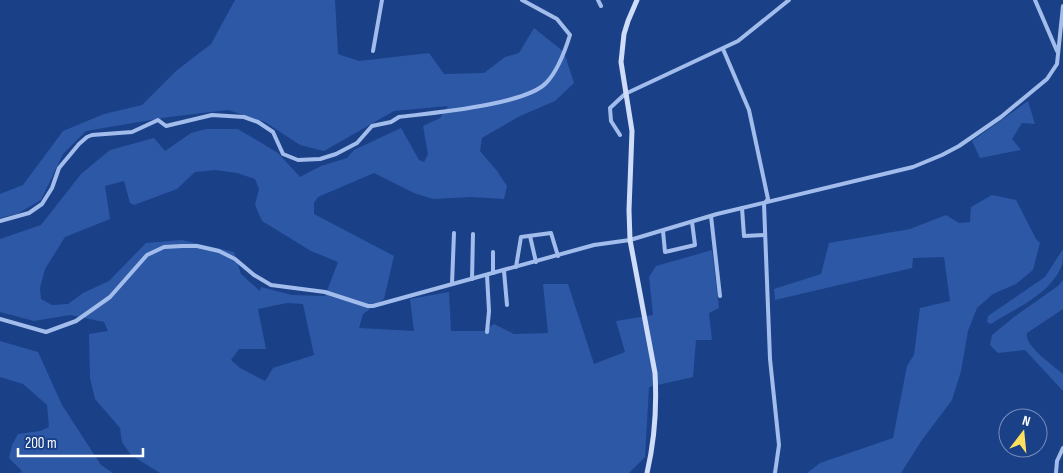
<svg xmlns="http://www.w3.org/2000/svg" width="1063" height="473" viewBox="0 0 1063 473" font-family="'Sofia Sans Condensed',sans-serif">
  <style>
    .green { fill: #2d58a6; fill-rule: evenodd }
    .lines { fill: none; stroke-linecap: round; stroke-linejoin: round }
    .street { stroke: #a2bdec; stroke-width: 4 }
    .secondary { stroke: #cfddf9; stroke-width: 5 }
  </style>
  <rect width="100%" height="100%" fill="#1a4088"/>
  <g class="green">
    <path d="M235,0H335L338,54L359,61L429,53L444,74L484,73L505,57L519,53L534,28L564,52L574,83L555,101L518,117L482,138L480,151L497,171L507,186L504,199L471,197L433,199L414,193L374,173L318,197L314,203V214L394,256L384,299L363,314L359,328L414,331L410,299L449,292L451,331H484L494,324L514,334L548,333L543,284H568L594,364L625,352L616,321L653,315L649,277L656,266L712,250L719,308L709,313L712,340H696L693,377L649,387L645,457L629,473H160L131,455L122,442L120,428L95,399L90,378L89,334L108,331L104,322L70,315L34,321L0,312V239L41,225L81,174L110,150L154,138L165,151L191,133L206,129H238L278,153L300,177L321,166L347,158L354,150L401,128L419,160L424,162L428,154L423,126L440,118L448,106L394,111L324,151L300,145L265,122L228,110L169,117L86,131L63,154L41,200L17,214L0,218V194L23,185L63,131L104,114L142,105L176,71L211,44ZM215,170L237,173L255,179L259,189L255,205L262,221L311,251L338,262L325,296L292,295L261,287L260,291L241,274L234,252L182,240L146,243L109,281L83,293L68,304L52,305L41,299L40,288L45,269L65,237L110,219L105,186L124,181L130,203L134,205L177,189L195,172ZM287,303L303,304L314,355L273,368L265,381L240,368L231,360L239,349H266L258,309Z"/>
    <polygon points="1028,101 1035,124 1022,123 1012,139 1021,150 980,158 972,141"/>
    <polygon points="992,195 1016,200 1036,239 1040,243 1033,270 1016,284 993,294 977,308 968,331 961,371 952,400 922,440 901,473 807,473 820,463 893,438 907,366 914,355 920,308 950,301 944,257 913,258 912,268 775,300 774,289 821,274 829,243 910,229 946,215 959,223 970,222 971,207"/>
    <path d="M1063,249C1063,254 1063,261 1062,265C1051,294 1016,308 991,324L987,322L988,316L1045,277Z"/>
    <path d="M1063,280V309L1027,333C1024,346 1053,365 1063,374V391L1025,350L998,353L990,345L992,335L1014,317L1058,286Z"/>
    <polygon points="0,341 38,352 62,405 101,465 113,473 20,473 22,471 9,458 12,445 18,434 40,431 49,427 47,405 23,384 0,377"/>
  </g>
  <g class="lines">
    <g class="street">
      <polyline points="598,0 601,6"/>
      <polyline points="1035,0 1057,51"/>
      <polyline points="723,49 749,110 768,199 764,204 770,359 779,445 775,473"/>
      <polyline points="373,51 382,0"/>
      <polyline points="620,135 611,121 610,108 625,94 738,41 789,0"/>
      <polyline points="742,208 744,236 764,235"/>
      <polyline points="711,216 720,296"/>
      <path d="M0,221L29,213L42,204L52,188L59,168L79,144L87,137L92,135L132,132L158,120L166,126L212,115L244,117L258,122L273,132L283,154L298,160L320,159L336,154L357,143L372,126L391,122L399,117C431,113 525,105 546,83C558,71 565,51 570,35L557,19L522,0"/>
      <polyline points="663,231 665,252 695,245 692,222"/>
      <polyline points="530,236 536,262"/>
      <polyline points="516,267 521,237 551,233 558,256"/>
      <polyline points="504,271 507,305"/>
      <polyline points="493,273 493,252"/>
      <polyline points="487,275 489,311 487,332"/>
      <polyline points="472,279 473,234"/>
      <polyline points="452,284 454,233"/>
      <polyline points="0,319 46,332 76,321 110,297 147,255 164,247 182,246 197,246 219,251 235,259 254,275 271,285 325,292 368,306 373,306 594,245 630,240 717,214 913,167 942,155 959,146 1001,117 1047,79 1057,64 1063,6"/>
      <polyline points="1056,473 1057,461 1063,448"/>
    </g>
    <path class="secondary" d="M637,0L628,21L624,34L621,62L632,131L629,210L630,240L655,373C657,408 655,439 647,473"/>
  </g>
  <g transform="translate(1023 433) rotate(16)"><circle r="24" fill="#1a4088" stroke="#768cb8"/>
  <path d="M0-4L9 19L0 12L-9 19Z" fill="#ffdf5e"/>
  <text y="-8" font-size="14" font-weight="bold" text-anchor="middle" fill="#ffffff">N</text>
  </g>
  <path d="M18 448v8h125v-8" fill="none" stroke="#ffffff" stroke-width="2.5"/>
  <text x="25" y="448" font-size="15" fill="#ffffff" stroke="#1a4088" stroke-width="4" paint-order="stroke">200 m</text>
</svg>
